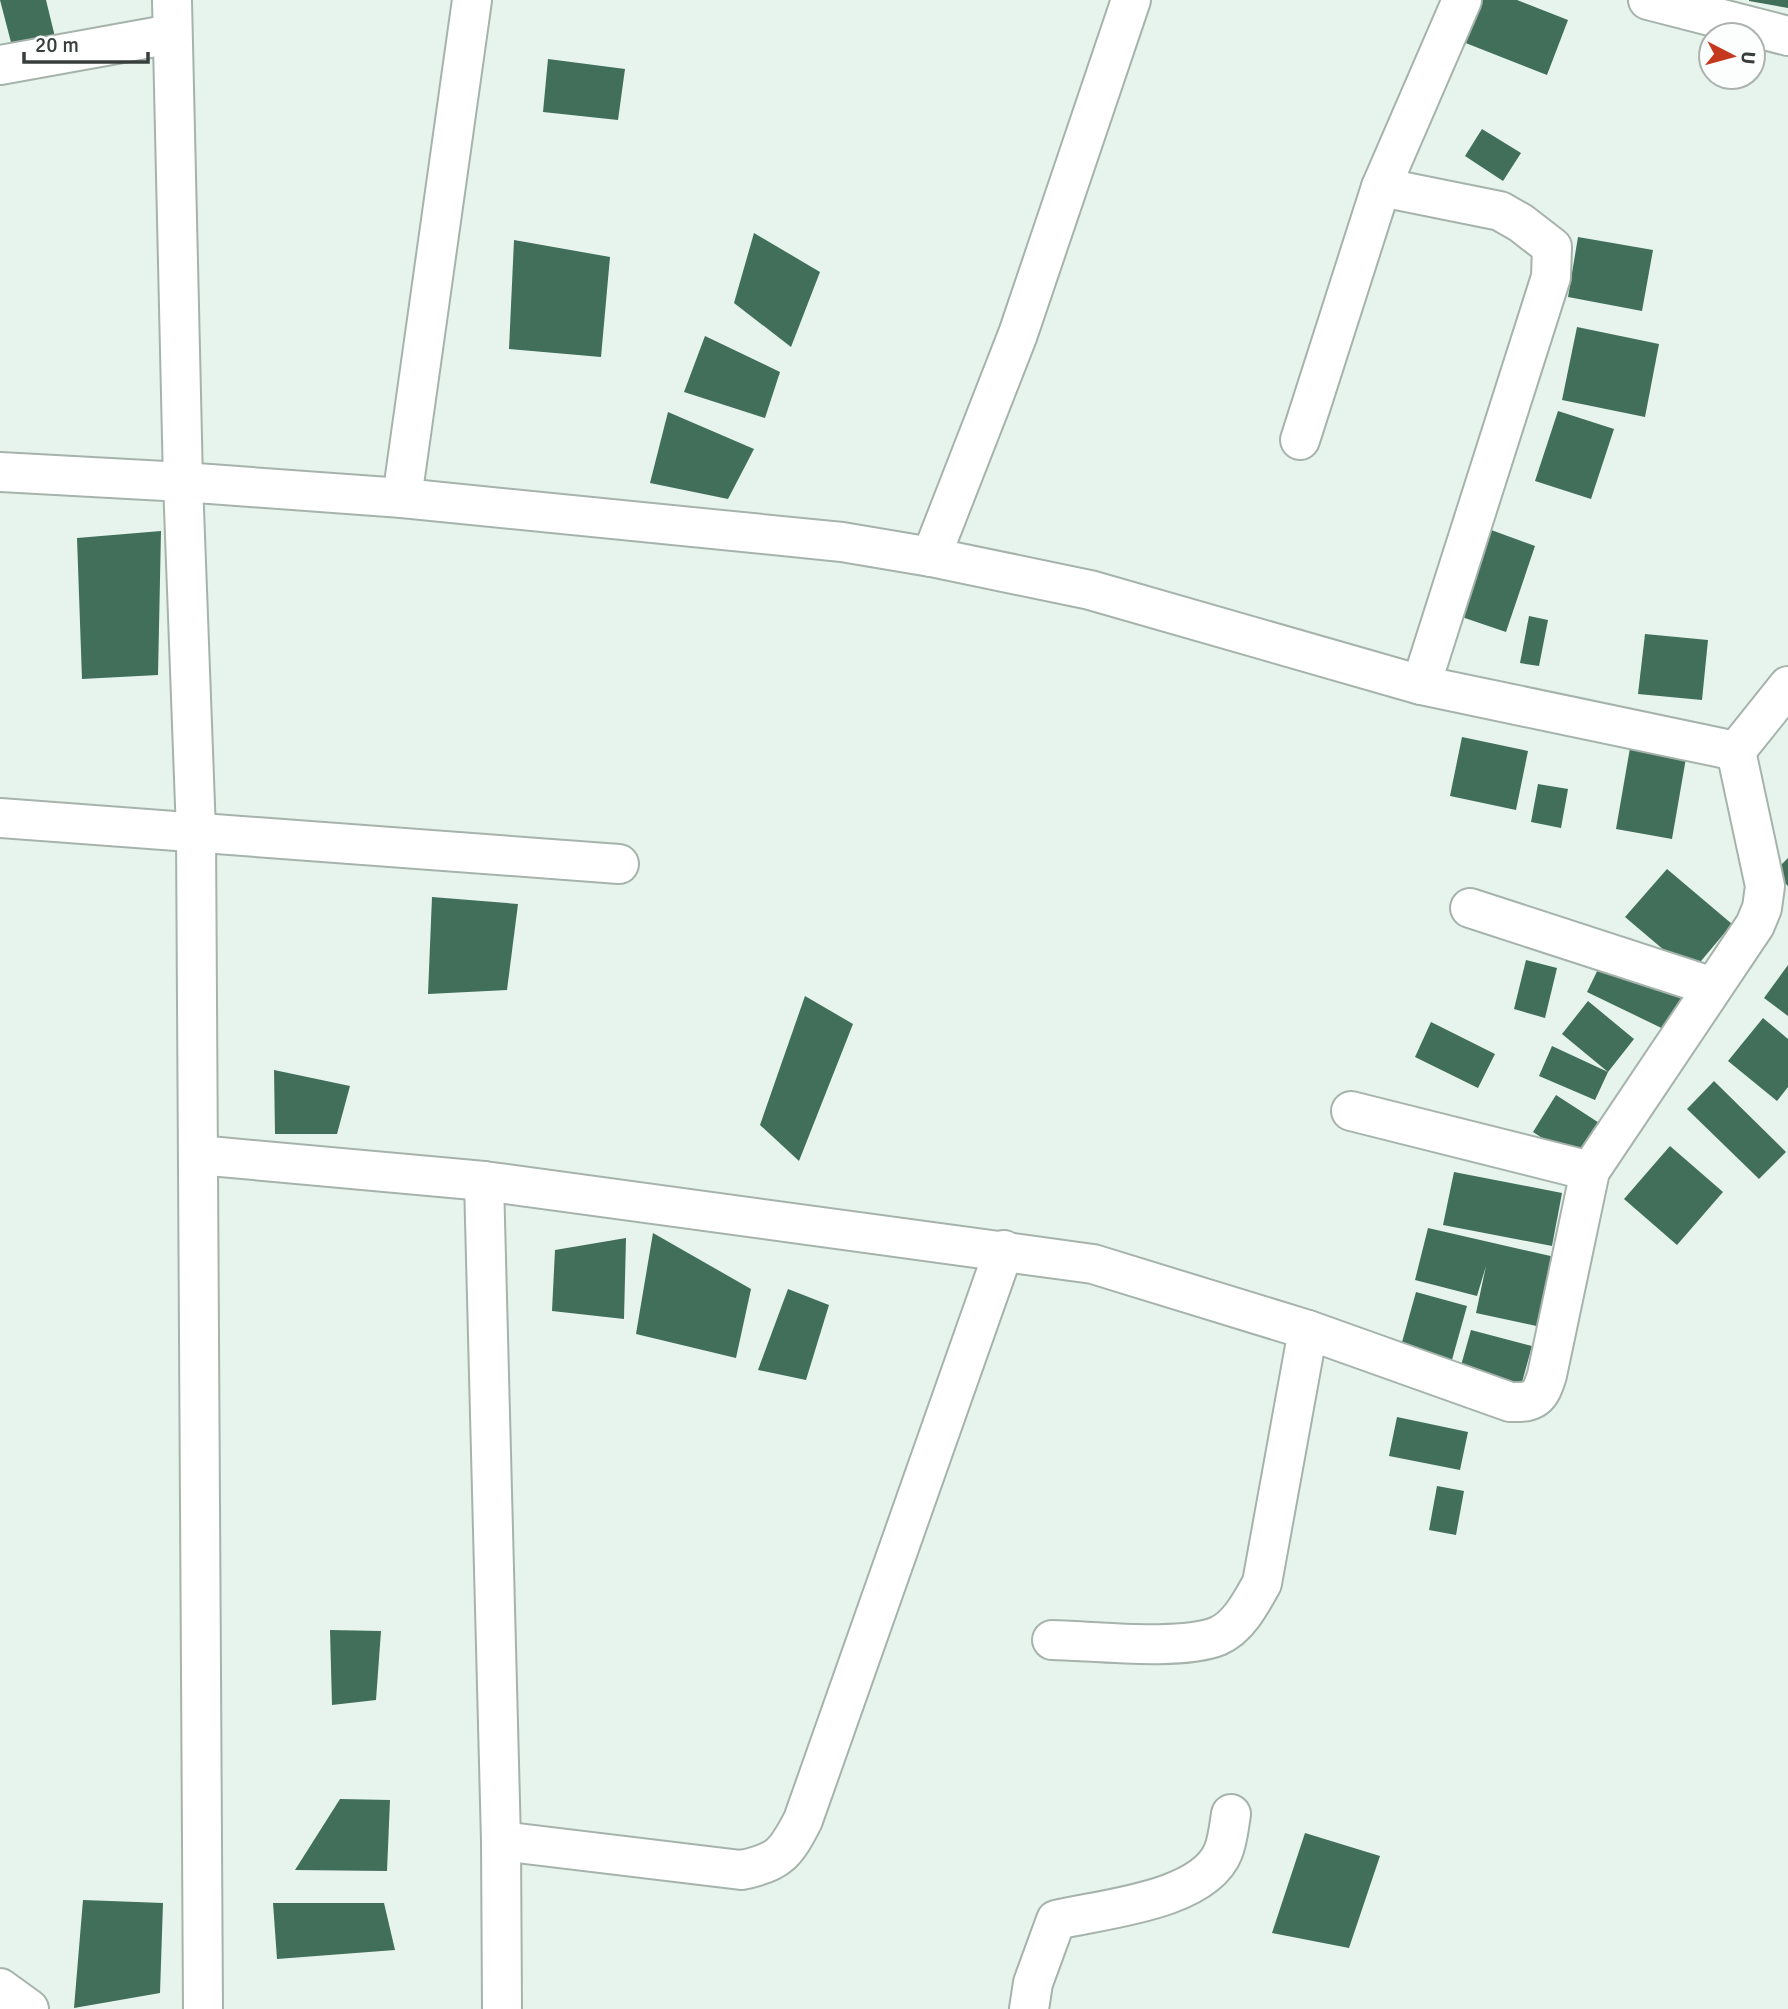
<svg xmlns="http://www.w3.org/2000/svg" width="1788" height="2009" viewBox="0 0 1788 2009" font-family="Signika,sans-serif">
  <style>
    .building { fill: #416f5a }
    .lines { fill: none; stroke-linecap: round; stroke-linejoin: round }
    .minor-casing { stroke: #a5b3ac; stroke-width: 42 }
    .minor { stroke: #fff; stroke-width: 38 }
  </style>
  <rect width="100%" height="100%" fill="#e6f4ed"/>
  <g class="building">
    <polygon points="0,0 46,0 55,37 13,50"/>
    <polygon points="1473,0 1517,0 1568,20 1547,75 1458,40"/>
    <polygon points="1749,0 1788,0 1788,8 1749,1"/>
    <polygon points="548,59 625,69 618,120 543,112"/>
    <polygon points="1482,129 1521,153 1503,181 1465,156"/>
    <polygon points="754,233 820,272 791,347 734,303"/>
    <polygon points="1578,237 1653,250 1642,311 1568,297"/>
    <polygon points="514,240 610,257 601,357 509,349"/>
    <polygon points="1577,327 1659,344 1645,417 1562,400"/>
    <polygon points="705,336 780,372 765,418 684,392"/>
    <polygon points="1558,411 1614,429 1591,499 1535,481"/>
    <polygon points="668,412 754,449 728,499 650,483"/>
    <polygon points="1483,527 1535,546 1506,632 1453,614"/>
    <polygon points="161,531 158,675 82,679 77,538"/>
    <polygon points="1529,616 1548,620 1539,666 1520,663"/>
    <polygon points="1645,634 1708,640 1702,700 1638,694"/>
    <polygon points="1462,737 1528,751 1516,810 1450,796"/>
    <polygon points="1630,748 1686,758 1672,839 1616,829"/>
    <polygon points="1538,784 1568,789 1561,828 1531,822"/>
    <polygon points="1788,858 1788,886 1774,872"/>
    <polygon points="1667,869 1732,924 1691,973 1625,917"/>
    <polygon points="432,897 518,904 507,990 428,994"/>
    <polygon points="1603,959 1694,1003 1678,1036 1587,992"/>
    <polygon points="1526,960 1557,968 1545,1018 1514,1009"/>
    <polygon points="1788,965 1788,1016 1764,998"/>
    <polygon points="805,996 853,1024 799,1161 760,1125"/>
    <polygon points="1588,1001 1634,1039 1608,1072 1595,1100 1539,1076 1552,1046 1608,1072 1562,1034"/>
    <polygon points="1763,1018 1788,1039 1788,1087 1777,1101 1728,1061"/>
    <polygon points="1431,1022 1495,1054 1478,1088 1415,1057"/>
    <polygon points="274,1070 350,1086 337,1134 275,1134"/>
    <polygon points="1714,1081 1786,1152 1759,1179 1687,1109"/>
    <polygon points="1556,1095 1607,1128 1584,1165 1533,1132"/>
    <polygon points="1670,1146 1723,1192 1677,1245 1624,1199"/>
    <polygon points="1454,1172 1562,1193 1552,1246 1443,1225"/>
    <polygon points="1428,1228 1555,1257 1541,1327 1476,1313 1486,1266 1477,1296 1415,1280"/>
    <polygon points="653,1233 751,1289 736,1358 636,1334"/>
    <polygon points="626,1238 624,1319 552,1311 555,1250"/>
    <polygon points="788,1289 829,1305 806,1380 758,1370"/>
    <polygon points="1416,1292 1467,1306 1450,1367 1399,1353"/>
    <polygon points="1471,1330 1532,1346 1519,1393 1458,1376"/>
    <polygon points="1397,1417 1468,1432 1460,1470 1389,1456"/>
    <polygon points="1437,1486 1464,1491 1456,1535 1429,1530"/>
    <polygon points="330,1630 381,1631 376,1700 332,1705"/>
    <polygon points="340,1799 390,1800 387,1871 295,1870"/>
    <polygon points="1305,1833 1380,1856 1349,1948 1272,1933"/>
    <polygon points="83,1900 163,1903 160,1993 74,2008"/>
    <polygon points="273,1903 384,1903 395,1950 277,1959"/>
  </g>
  <g class="lines">
    <g class="minor-casing">
      <g id="minor">
        <polyline points="172,0 183,482 196,832 203,2009"/>
        <polyline points="1648,0 1788,36"/>
        <polyline points="0,65 172,34"/>
        <polyline points="1381,187 1500,211 1521,223 1552,247 1551,277 1421,685"/>
        <polyline points="1300,440 1381,187 1462,0"/>
        <polyline points="0,472 183,482 402,498 842,542 931,557 1090,590 1421,685 1736,751 1788,686"/>
        <polyline points="402,498 472,0"/>
        <polyline points="931,557 1018,334 1131,0"/>
        <polyline points="0,818 619,864"/>
        <polyline points="1470,908 1713,987"/>
        <polyline points="1351,1111 1590,1171"/>
        <path d="M198,1155L484,1181L1093,1264L1308,1330L1510,1402C1535,1403 1540,1398 1547,1375L1590,1171L1755,925L1762,908L1765,886L1736,751"/>
        <polyline points="484,1181 501,1841 502,2009"/>
        <path d="M1052,1640C1094,1641 1182,1651 1218,1636C1239,1627 1252,1601 1262,1583L1308,1330"/>
        <path d="M501,1841L741,1870C779,1863 786,1853 803,1820L1004,1250"/>
        <polyline points="0,1988 29,2009"/>
        <path d="M1029,2009L1033,1983L1056,1920C1102,1909 1203,1901 1223,1852C1228,1840 1229,1826 1231,1814"/>
      </g>
    </g>
    <use href="#minor" class="minor"/>
  </g>
  <g transform="translate(1732 56) rotate(96)"><circle r="33" fill="#fbfefd" stroke="#adb1af" stroke-width="2"/>
  <path d="M0-5L12 26L0 18L-12 26Z" fill="#c4391e"/>
  <text y="-10" font-size="19" font-weight="bold" text-anchor="middle" fill="#383e3b">U</text>
  </g>
  <path d="M24 52v10h124v-10" fill="none" stroke="#383e3b" stroke-width="3.5"/>
  <text x="35" y="52" font-size="21" fill="#383e3b" stroke="#fbfefd" stroke-width="5" paint-order="stroke">20 m</text>
</svg>
